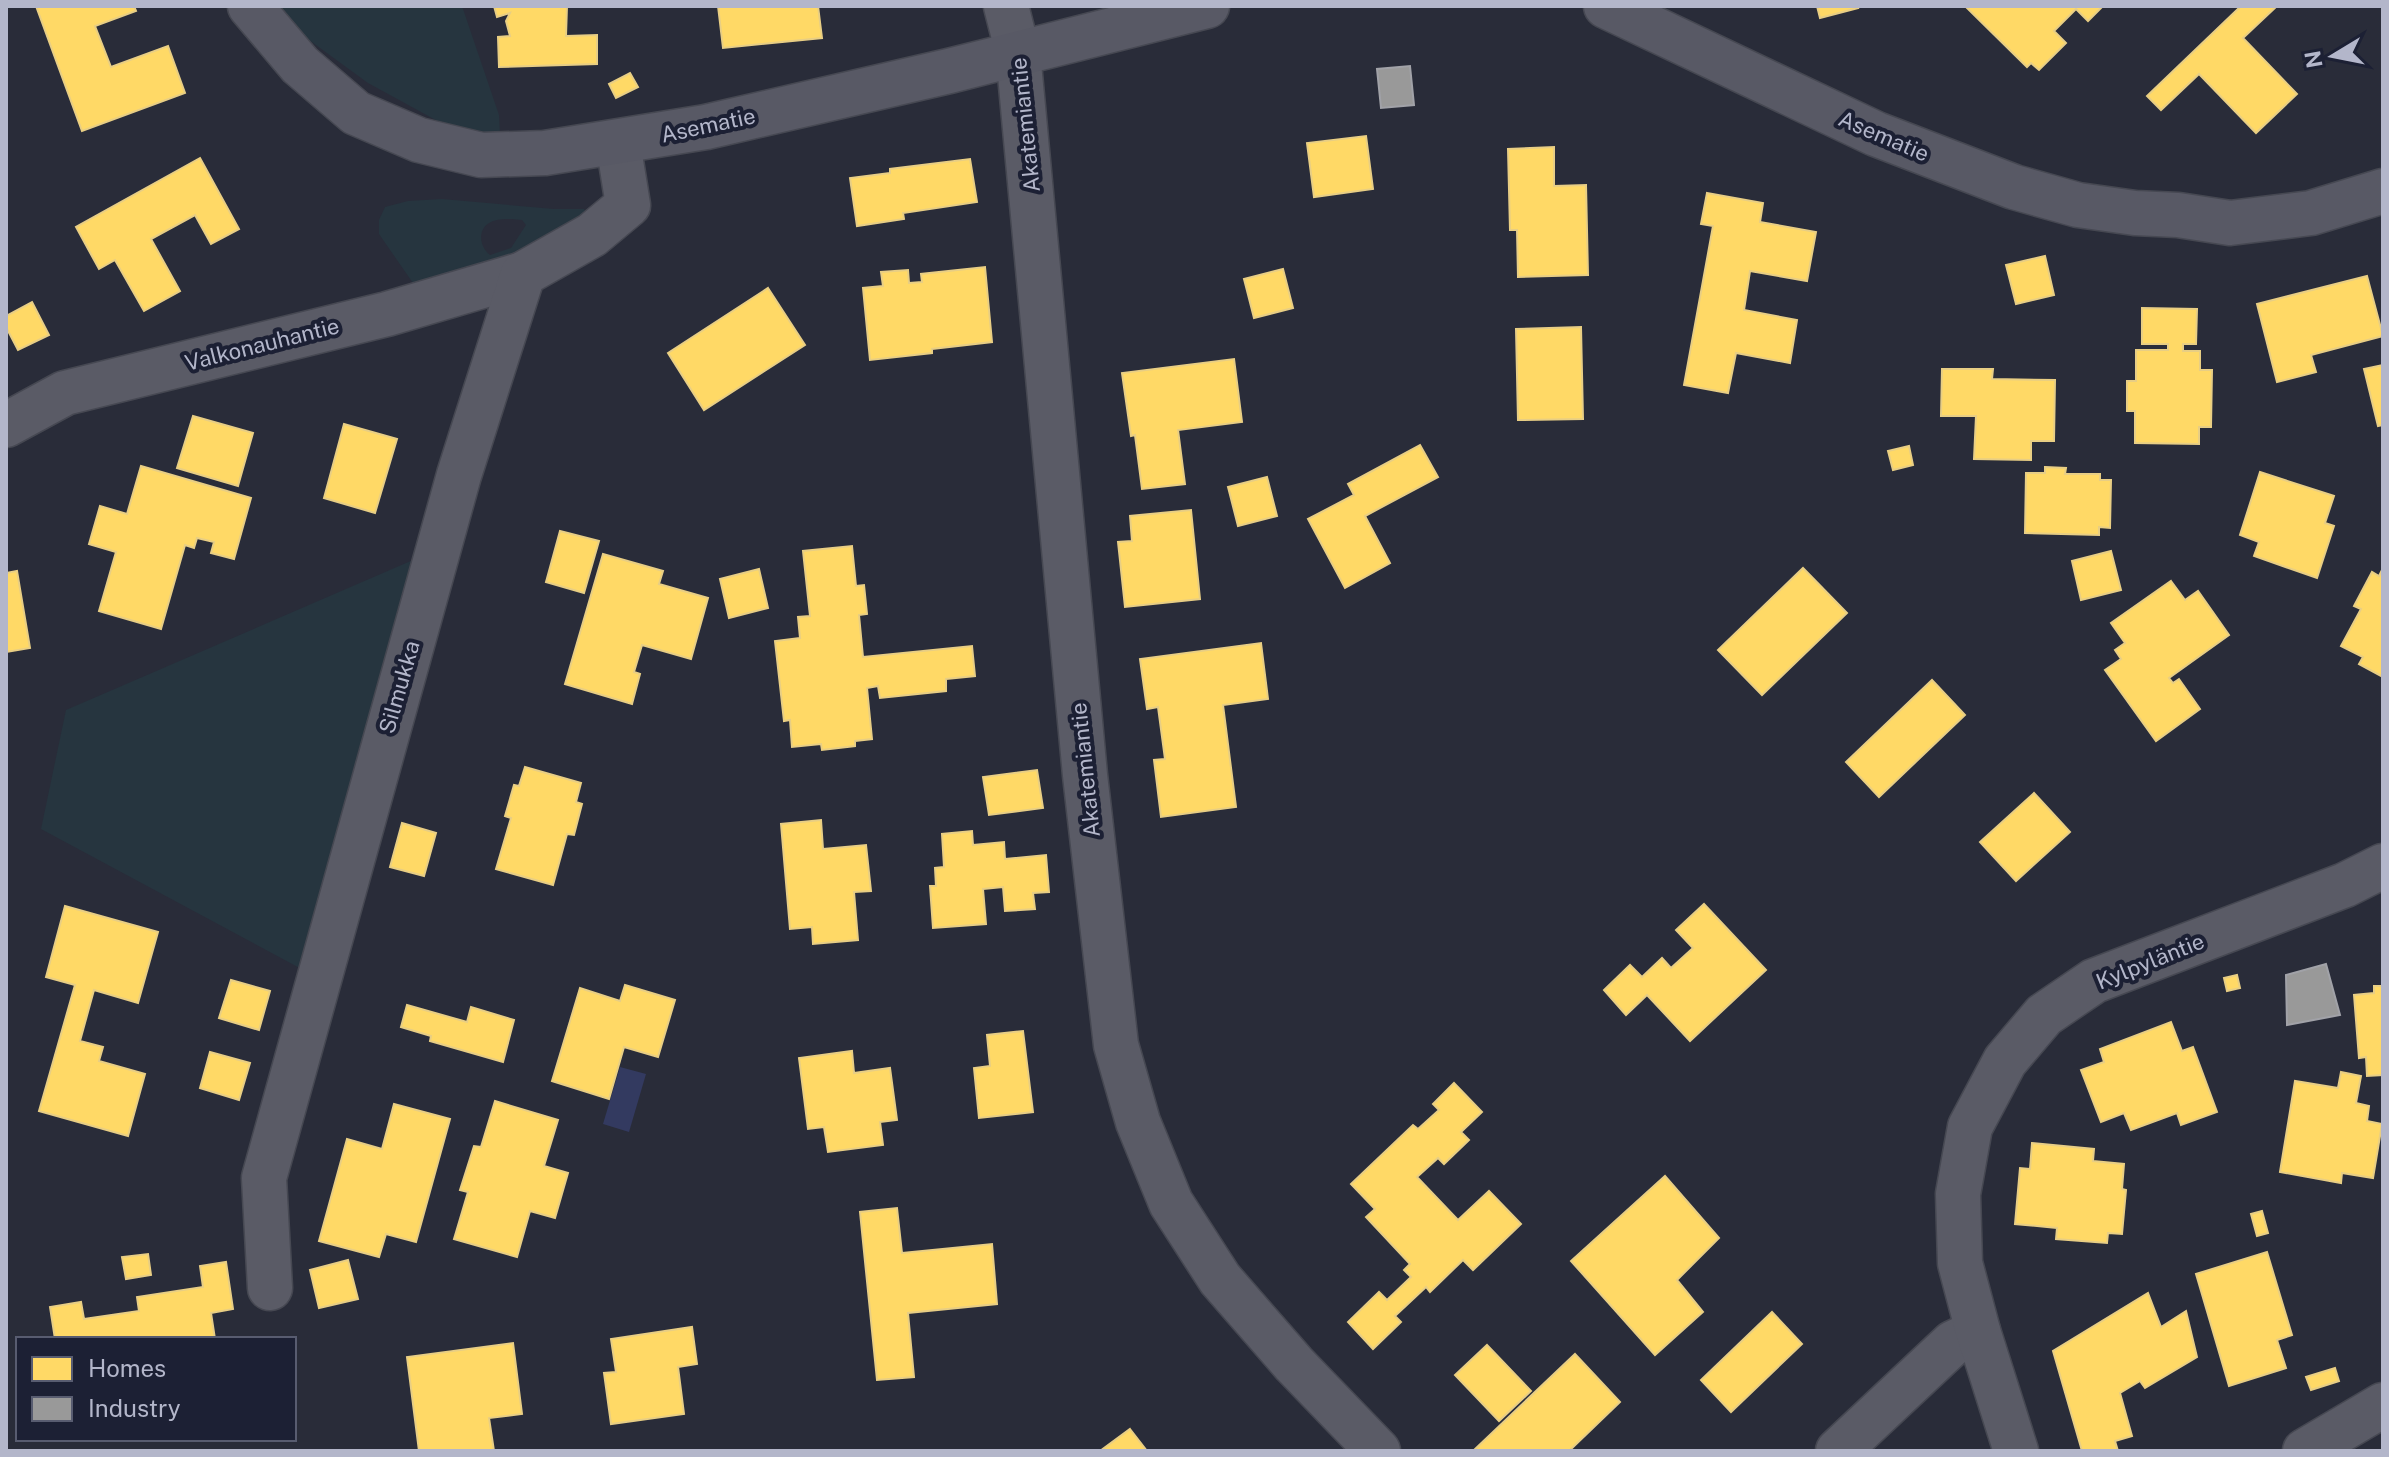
<svg xmlns="http://www.w3.org/2000/svg" width="2389" height="1457" viewBox="0 0 2389 1457" font-family="'Public Sans',sans-serif">
  <style>
    .green { fill: #26353f; fill-rule: evenodd }
    .water { fill: #333a60 }
    .homes { fill: #ffd966; stroke: #e8ce84; stroke-width: 2 }
    .industry { fill: #999; stroke: #a1a2a8; stroke-width: 2 }
    .lines { fill: none; stroke-linecap: round; stroke-linejoin: round }
    .street-casing { stroke: #464852; stroke-width: 47 }
    .secondary-casing { stroke: #464852; stroke-width: 47 }
    .street { stroke: #5a5b66; stroke-width: 44 }
    .secondary { stroke: #585965; stroke-width: 44 }
    .labels { text-anchor: middle; stroke-width: 8; stroke-linejoin: round; paint-order: stroke }
    .street-label { font-size: 22px; fill: #b3b6ca; stroke: #1c2034 }
  </style>
  <rect width="100%" height="100%" fill="#292c39"/>
  <g class="green">
    <polygon points="280,6 462,6 499,115 500,135 443,124 368,83 305,37"/>
    <path d="M442,199L554,209H584L588,217L534,253L415,286L379,234V220L385,207L408,201ZM512,219L522,220L526,225L511,248L490,255C479,247 477,228 491,222C497,219 505,219 512,219Z"/>
    <polygon points="420,557 307,972 41,829 66,710"/>
  </g>
  <polygon class="water" points="620,1067 646,1074 629,1132 603,1124"/>
  <g class="homes">
    <polygon points="36,6 134,6 136,11 95,26 111,67 168,46 185,93 82,131"/>
    <polygon points="494,6 567,6 566,36 597,35 597,64 499,67 498,37 510,36 506,21 510,13 497,17"/>
    <polygon points="718,6 818,6 822,38 723,48"/>
    <polygon points="1817,6 1857,6 1858,8 1820,18"/>
    <polygon points="1965,6 2103,6 2088,21 2076,9 2054,31 2066,43 2039,70 2031,63 2027,67"/>
    <polygon points="2241,6 2277,6 2243,38 2297,94 2256,133 2199,74 2161,110 2147,96"/>
    <polygon points="630,73 638,87 616,98 609,84"/>
    <polygon points="1366,136 1373,189 1314,197 1307,143"/>
    <polygon points="1554,147 1554,186 1586,185 1588,275 1518,277 1517,230 1510,230 1508,149"/>
    <polygon points="200,158 239,229 211,244 195,215 151,239 180,291 144,311 115,260 99,269 76,227"/>
    <polygon points="970,159 977,202 903,213 904,219 857,226 850,178 890,173 890,169"/>
    <polygon points="1707,193 1763,203 1760,222 1816,232 1807,281 1750,271 1744,310 1797,320 1790,363 1736,353 1728,393 1684,385 1713,226 1701,224"/>
    <polygon points="2045,256 2054,295 2016,304 2006,265"/>
    <polygon points="985,267 992,342 932,349 932,353 870,360 863,288 883,286 881,272 908,270 909,283 922,282 921,274"/>
    <polygon points="1283,269 1293,308 1254,318 1244,279"/>
    <polygon points="2367,276 2383,336 2311,355 2316,372 2277,382 2257,304"/>
    <polygon points="768,288 805,345 704,410 668,353"/>
    <polygon points="32,302 49,335 18,350 6,327 6,316"/>
    <polygon points="2142,308 2197,309 2196,344 2183,344 2183,351 2200,351 2200,370 2212,370 2211,427 2199,427 2199,444 2135,443 2135,411 2127,411 2127,381 2136,381 2136,350 2168,350 2168,344 2142,344"/>
    <polygon points="1581,327 1583,419 1518,420 1516,329"/>
    <polygon points="1234,359 1242,422 1178,430 1185,484 1142,489 1135,435 1131,436 1122,373"/>
    <polygon points="2383,365 2383,425 2378,426 2364,369"/>
    <polygon points="1942,369 1993,369 1992,379 2055,380 2054,441 2031,441 2031,460 1974,459 1976,416 1941,416"/>
    <polygon points="193,416 253,433 238,486 177,468"/>
    <polygon points="344,424 397,439 375,513 324,498"/>
    <polygon points="1420,445 1438,477 1365,516 1390,563 1345,588 1308,519 1354,495 1348,484"/>
    <polygon points="1909,446 1913,465 1893,470 1888,451"/>
    <polygon points="141,466 251,498 234,559 211,553 214,542 197,538 194,548 185,545 161,629 99,611 116,552 89,544 100,506 127,514"/>
    <polygon points="2045,467 2066,468 2065,474 2100,474 2100,480 2111,480 2110,528 2099,527 2099,535 2025,533 2026,473 2045,473"/>
    <polygon points="2260,472 2334,496 2325,523 2334,526 2317,578 2254,556 2259,542 2240,535"/>
    <polygon points="1267,477 1277,516 1238,526 1228,487"/>
    <polygon points="1191,510 1200,599 1125,607 1118,542 1132,541 1130,516"/>
    <polygon points="560,531 599,541 584,593 546,582"/>
    <polygon points="852,546 856,586 864,585 867,614 859,615 863,657 972,646 975,676 946,679 946,691 880,698 878,686 867,688 872,739 855,741 855,746 822,750 821,744 792,747 790,720 784,721 775,641 800,638 798,617 810,616 803,551"/>
    <polygon points="2111,551 2121,590 2081,600 2072,561"/>
    <polygon points="603,554 663,571 659,584 708,598 691,659 642,645 634,672 640,674 632,704 565,684"/>
    <polygon points="1803,568 1847,613 1762,695 1718,650"/>
    <polygon points="2383,568 2383,677 2359,664 2363,657 2341,646 2361,609 2354,606 2372,572 2379,576"/>
    <polygon points="759,569 768,608 729,618 720,579"/>
    <polygon points="17,571 30,648 6,652 6,661 6,573"/>
    <polygon points="2171,581 2185,600 2198,591 2229,635 2169,678 2173,683 2179,679 2200,709 2156,741 2105,670 2121,659 2115,650 2125,643 2111,623"/>
    <polygon points="1261,643 1268,699 1223,705 1236,807 1161,817 1154,760 1165,759 1158,707 1147,709 1140,659"/>
    <polygon points="1932,680 1965,715 1879,797 1846,762"/>
    <polygon points="525,767 581,783 576,802 582,804 574,835 567,834 553,885 496,869 511,818 505,816 514,785 519,786"/>
    <polygon points="1037,770 1043,808 989,815 983,777"/>
    <polygon points="2034,793 2070,832 2016,881 1980,842"/>
    <polygon points="821,820 823,849 866,845 871,891 854,892 858,940 813,944 812,927 790,929 781,824"/>
    <polygon points="402,823 436,833 424,876 390,867"/>
    <polygon points="972,831 973,845 1004,842 1005,859 1046,855 1049,892 1033,893 1035,909 1005,911 1003,887 983,889 986,924 933,928 930,886 936,886 935,868 944,867 942,834"/>
    <polygon points="1704,904 1766,970 1690,1041 1647,995 1626,1015 1604,990 1630,965 1642,977 1662,958 1671,968 1693,948 1676,930"/>
    <polygon points="65,906 158,932 138,1003 94,990 80,1041 103,1047 99,1061 145,1074 128,1136 39,1111 75,985 46,977"/>
    <polygon points="2237,975 2240,988 2227,991 2224,978"/>
    <polygon points="231,980 270,991 259,1030 219,1018"/>
    <polygon points="625,985 675,1000 658,1057 624,1047 609,1099 552,1081 580,988 620,1001"/>
    <polygon points="2374,986 2383,986 2383,1075 2367,1076 2366,1057 2359,1058 2354,995 2374,993"/>
    <polygon points="407,1005 467,1022 471,1007 514,1020 503,1062 430,1041 431,1036 401,1027"/>
    <polygon points="2171,1022 2182,1051 2193,1047 2217,1112 2181,1125 2177,1113 2131,1130 2124,1113 2101,1122 2081,1070 2104,1062 2100,1049"/>
    <polygon points="1023,1031 1033,1112 979,1118 974,1068 990,1066 987,1035"/>
    <polygon points="852,1051 854,1073 890,1068 897,1120 880,1122 883,1145 828,1152 824,1127 808,1129 799,1058"/>
    <polygon points="210,1052 250,1063 239,1100 200,1088"/>
    <polygon points="2341,1072 2361,1076 2356,1103 2369,1106 2367,1121 2382,1124 2373,1178 2342,1173 2341,1183 2280,1172 2295,1081 2338,1088"/>
    <polygon points="1454,1083 1482,1112 1461,1132 1469,1140 1444,1164 1438,1158 1417,1177 1458,1220 1489,1191 1521,1224 1473,1270 1463,1260 1430,1292 1426,1287 1395,1316 1401,1322 1373,1349 1348,1322 1379,1292 1387,1300 1411,1277 1404,1270 1410,1264 1366,1217 1375,1209 1351,1184 1413,1125 1418,1129 1439,1110 1433,1104"/>
    <polygon points="495,1101 558,1120 544,1166 568,1173 555,1218 530,1211 517,1257 454,1239 468,1192 460,1190 474,1146 481,1147"/>
    <polygon points="394,1104 450,1119 416,1242 386,1234 379,1257 319,1241 347,1139 382,1149"/>
    <polygon points="2032,1143 2094,1149 2093,1161 2124,1164 2122,1189 2126,1190 2122,1234 2108,1233 2107,1243 2056,1239 2057,1228 2015,1224 2020,1168 2030,1169"/>
    <polygon points="1665,1176 1719,1238 1677,1280 1703,1312 1655,1355 1571,1261"/>
    <polygon points="897,1208 902,1253 992,1244 997,1304 908,1313 914,1377 877,1380 860,1212"/>
    <polygon points="2262,1211 2268,1233 2257,1236 2251,1214"/>
    <polygon points="2267,1252 2292,1335 2277,1340 2286,1368 2229,1386 2196,1274"/>
    <polygon points="148,1254 151,1275 126,1279 122,1257"/>
    <polygon points="348,1260 358,1299 319,1308 310,1270"/>
    <polygon points="226,1262 233,1309 211,1313 215,1339 55,1339 50,1307 81,1302 84,1319 139,1311 137,1297 203,1287 200,1266"/>
    <polygon points="2148,1293 2161,1327 2186,1311 2197,1357 2145,1388 2140,1381 2120,1393 2132,1436 2115,1441 2118,1451 2082,1451 2053,1351"/>
    <polygon points="1772,1312 1802,1344 1731,1412 1701,1380"/>
    <polygon points="692,1327 697,1364 678,1367 684,1414 611,1424 604,1373 616,1372 611,1339"/>
    <polygon points="513,1343 522,1414 489,1418 494,1451 419,1451 407,1357"/>
    <polygon points="1487,1345 1531,1391 1499,1421 1455,1375"/>
    <polygon points="1575,1354 1620,1402 1569,1451 1473,1451"/>
    <polygon points="2335,1368 2339,1381 2311,1390 2306,1377"/>
    <polygon points="1130,1429 1147,1451 1100,1451"/>
  </g>
  <g class="industry">
    <polygon points="1410,66 1414,105 1381,108 1377,69"/>
    <polygon points="2326,964 2340,1015 2287,1025 2286,975"/>
  </g>
  <g class="lines">
    <g class="street-casing">
      <g id="street">
        <polyline points="1006,6 1018,53 1085,775 1116,1045 1138,1122 1171,1203 1220,1279 1294,1364 1378,1451"/>
        <polyline points="6,425 65,393 387,314 523,274"/>
        <polyline points="270,1288 264,1178 459,475 523,274 592,235 628,205 618,143"/>
        <polyline points="1838,1451 1953,1343 1978,1331"/>
        <polyline points="2016,1451 1978,1331 1960,1263 1958,1194 1970,1127 2005,1061 2044,1015 2094,981 2345,885 2383,866"/>
        <polyline points="2305,1451 2383,1405"/>
      </g>
    </g>
    <g class="secondary-casing">
      <g id="secondary">
        <polyline points="250,6 300,65 356,113 419,140 481,155 545,153 706,127 949,71 1207,6"/>
        <polyline points="1606,6 1876,134 2014,187 2078,205 2135,213 2178,215 2230,223 2311,213 2383,191"/>
      </g>
    </g>
    <use href="#street" class="street"/>
    <use href="#secondary" class="secondary"/>
  </g>
  <g class="labels">
    <g class="street-label">
      <text transform="translate(708 125) rotate(-12)" y="8">Asematie</text>
      <text transform="translate(1025 125) rotate(-96)" y="8">Akatemiantie</text>
      <text transform="translate(1884 136) rotate(23)" y="8">Asematie</text>
      <text transform="translate(262 344) rotate(-14)" y="8">Valkonauhantie</text>
      <text transform="translate(399 687) rotate(-74)" y="8">Silmukka</text>
      <text transform="translate(1085 770) rotate(-96)" y="8">Akatemiantie</text>
      <text transform="translate(2150 961) rotate(-22)" y="8">Kylpyläntie</text>
    </g>
  </g>
  <rect width="2389" height="1457" fill="none" stroke="#b3b6ca" stroke-width="16"/>
  <rect x="16" y="1337" width="280" height="104" fill="#1c2034" stroke="#585c70" stroke-width="2"/>
  <rect x="32" y="1357" width="40" height="24" fill="#ffd966" stroke="#585c70" stroke-width="2"/>
  <text x="88" y="1377" font-size="24" fill="#b3b6ca">Homes</text>
  <rect x="32" y="1397" width="40" height="24" fill="#999999" stroke="#585c70" stroke-width="2"/>
  <text x="88" y="1417" font-size="24" fill="#b3b6ca">Industry</text>
  <g transform="translate(2333 56) rotate(260)" stroke="#1c2034" stroke-width="6" paint-order="stroke">
  <path d="M0-6L14 30L0 20L-14 30Z" fill="#b3b6ca"/>
  <text y="-12" font-size="22" font-weight="bold" text-anchor="middle" fill="#b3b6ca">N</text>
  </g>
</svg>
